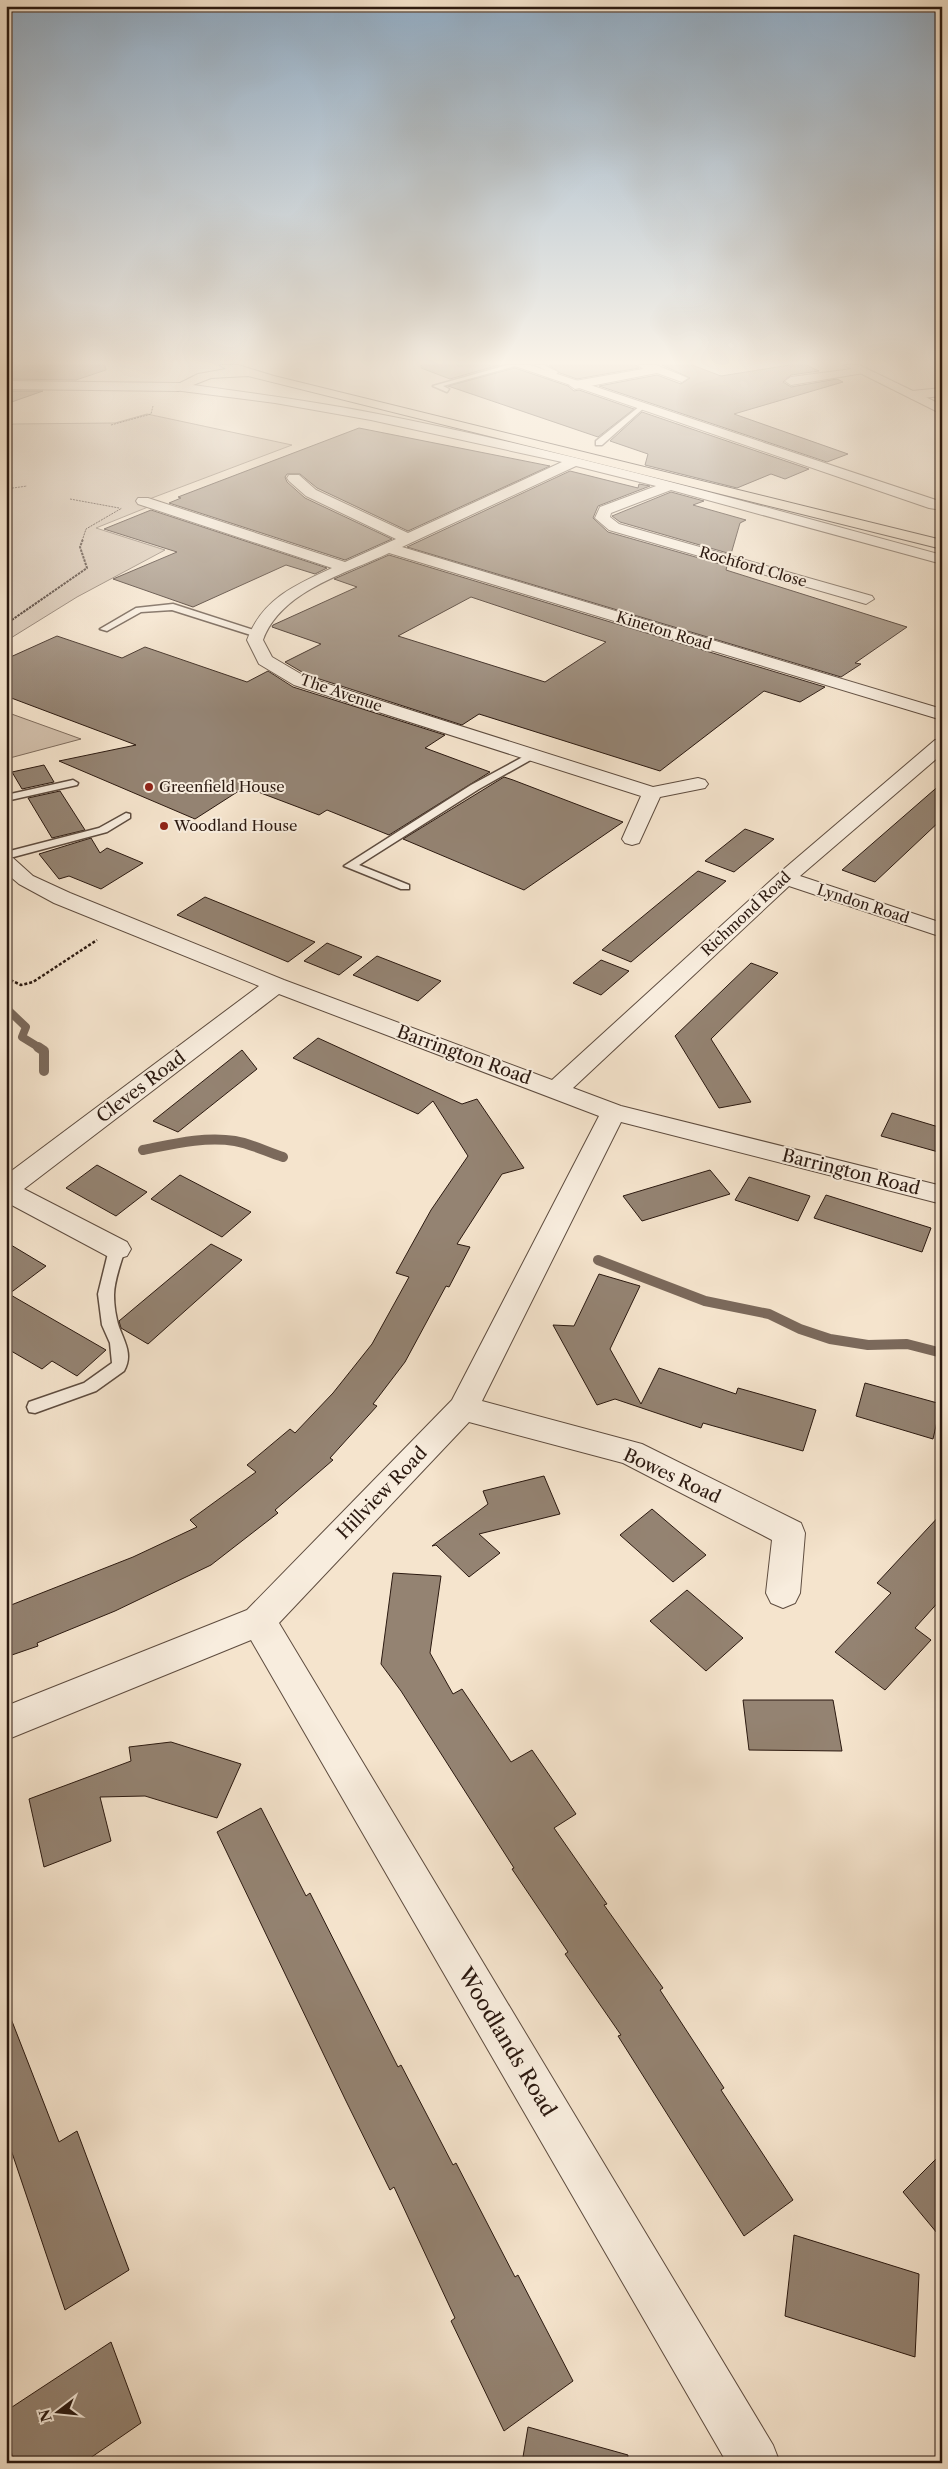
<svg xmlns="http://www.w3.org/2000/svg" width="948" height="2469" viewBox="0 0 948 2469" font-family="'Libre Caslon Text',serif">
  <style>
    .green { fill: #d3c1ad; stroke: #7f6d5e }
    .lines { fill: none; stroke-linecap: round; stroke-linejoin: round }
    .stream-far1 { stroke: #7b695b; stroke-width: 8 }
    .stream { stroke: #7b695b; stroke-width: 10 }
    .building { fill: #948372; stroke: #2b1910; fill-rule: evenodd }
    .service-casing { stroke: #5e4c3f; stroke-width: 3 }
    .minor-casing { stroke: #5e4c3f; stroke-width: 2 }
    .tertiary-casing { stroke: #5e4c3f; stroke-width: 2 }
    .trunk-casing { stroke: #2b1910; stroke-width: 2 }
    .path-far2 { stroke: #2b1910; stroke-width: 1; stroke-dasharray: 2 1; stroke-linecap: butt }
    .path-far1 { stroke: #2b1910; stroke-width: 2; stroke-dasharray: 2.5 1; stroke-linecap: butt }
    .path { stroke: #2b1910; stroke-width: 2.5; stroke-dasharray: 3 2; stroke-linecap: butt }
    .service { fill: #f8edde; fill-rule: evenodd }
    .minor { fill: #f8edde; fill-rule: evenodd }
    .tertiary { fill: #f8edde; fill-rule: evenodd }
    .trunk { fill: #f5e4cd; fill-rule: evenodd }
    .poi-dot { fill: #8f2418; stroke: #f8edde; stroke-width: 2 }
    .labels { text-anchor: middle; stroke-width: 4; stroke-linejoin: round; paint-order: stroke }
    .far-street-label { font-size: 15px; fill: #2b1910; stroke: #f8edde }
    .far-poi-label { font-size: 15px; fill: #2b1910; stroke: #f8edde; text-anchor: start }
    .street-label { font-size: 18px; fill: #2b1910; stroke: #f8edde }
    .near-street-label { font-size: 21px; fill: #2b1910; stroke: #f8edde }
  </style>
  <rect width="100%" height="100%" fill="#f5e4cd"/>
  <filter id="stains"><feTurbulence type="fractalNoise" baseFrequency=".004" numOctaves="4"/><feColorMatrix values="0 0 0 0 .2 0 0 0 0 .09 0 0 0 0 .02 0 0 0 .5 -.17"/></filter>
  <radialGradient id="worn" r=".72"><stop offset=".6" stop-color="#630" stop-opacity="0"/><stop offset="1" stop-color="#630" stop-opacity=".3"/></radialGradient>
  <g class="green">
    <polygon points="147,414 292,445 144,501 153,505 96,528 165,550 77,597 6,641 6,431 13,424 115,423"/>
    <polygon points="6,712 81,739 6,759"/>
  </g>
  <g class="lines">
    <polyline class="stream-far1" points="6,1008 26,1027 22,1037 40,1048"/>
    <g class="stream">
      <polyline points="38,1047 44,1051 44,1071"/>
      <path d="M143,1150C173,1144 205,1136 235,1141C252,1144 267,1152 283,1157"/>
      <polyline points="598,1260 705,1301 769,1314 800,1329 830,1339 868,1345 907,1344 942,1353"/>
    </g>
  </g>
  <g class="building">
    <polygon points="6,365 105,365 106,370 76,380 6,379"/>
    <polygon points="421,365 499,365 450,379 421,368"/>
    <polygon points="549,365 636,365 639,368 577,379 560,373"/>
    <polygon points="662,365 692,365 721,376 790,365 806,365 819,371 791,375 783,382 791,387 837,379 843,382 734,414 848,454 827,462 599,386 657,375 681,384 690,378"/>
    <polygon points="515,368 568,386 574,391 579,390 634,409 598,437 448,386"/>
    <polygon points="6,391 43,391 6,404"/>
    <polygon points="642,412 809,469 785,479 771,474 737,488 645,465 648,454 610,441"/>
    <polygon points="359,428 550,466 408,531 317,488 300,474 287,474 285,477 287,482 305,498 392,539 345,560 169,503 181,498 178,497"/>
    <polygon points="570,471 638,488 639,484 650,486 598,506 593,518 608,532 727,566 726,570 907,627 855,663 861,664 841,677 407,547"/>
    <polygon points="671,492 704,501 693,505 746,520 740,523 731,554 620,522 612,516"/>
    <polygon points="151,510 327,568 315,574 286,565 193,607 113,579 177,552 104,529"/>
    <path d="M389,555L825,687L800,702L764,691L660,771L479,714L462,725L307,675L285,662L321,644L272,627L273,625L357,587L334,579ZM471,597L606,642L545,682L398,636Z"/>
    <polygon points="57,636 122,658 145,647 247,682 268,671 293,687 445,735 425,748 490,772 389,835 327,810 319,815 245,787 195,819 59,761 136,745 6,696 6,659"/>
    <polygon points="44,765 54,782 22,789 12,772"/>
    <polygon points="504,777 513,780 623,822 524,890 403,839"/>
    <polygon points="942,783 942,819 875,882 842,870"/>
    <polygon points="60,791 85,830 52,838 28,798"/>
    <polygon points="745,829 774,839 734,872 705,861"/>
    <polygon points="91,838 100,853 107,848 143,863 101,889 69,876 59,879 39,854"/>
    <polygon points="698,871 726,881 631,962 602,950"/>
    <polygon points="205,897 315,942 288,962 177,915"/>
    <polygon points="327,943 362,957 339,975 304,961"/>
    <polygon points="377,956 441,981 418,1001 353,975"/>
    <polygon points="601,960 629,971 601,995 573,983"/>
    <polygon points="751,963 778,973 711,1039 751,1102 719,1108 675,1036"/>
    <polygon points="318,1038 462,1104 477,1099 524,1168 502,1174 457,1244 470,1247 449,1287 446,1286 405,1362 373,1404 377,1406 330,1458 333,1460 275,1510 278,1513 211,1565 115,1611 37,1643 38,1646 6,1657 6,1607 133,1557 197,1527 190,1520 256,1472 247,1465 290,1429 295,1433 333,1393 372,1344 409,1277 396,1273 431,1210 468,1156 433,1101 418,1114 293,1058"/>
    <polygon points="242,1050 257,1069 178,1132 153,1121"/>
    <polygon points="892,1113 942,1128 942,1153 881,1136"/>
    <polygon points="97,1165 147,1192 116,1216 66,1188"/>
    <polygon points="710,1170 730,1194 642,1221 623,1196"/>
    <polygon points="180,1175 251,1212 222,1237 151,1199"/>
    <polygon points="749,1177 810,1196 798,1221 735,1200"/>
    <polygon points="826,1195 931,1228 922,1252 814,1218"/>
    <polygon points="6,1242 46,1266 9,1294 106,1350 77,1376 52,1361 42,1369 6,1348"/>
    <polygon points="211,1244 242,1260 148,1344 121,1328 119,1321"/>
    <polygon points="599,1274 640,1286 610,1349 641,1404 659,1368 736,1394 738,1388 816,1410 803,1451 703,1423 701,1428 615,1399 597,1405 553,1325 574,1326"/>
    <polygon points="865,1383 941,1404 933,1439 856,1416"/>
    <polygon points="544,1476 560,1514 479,1534 500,1553 469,1577 436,1545 432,1546 488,1504 483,1491"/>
    <polygon points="652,1509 706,1555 673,1582 620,1535"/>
    <polygon points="942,1513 942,1598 915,1628 931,1640 885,1690 835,1652 891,1593 877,1583"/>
    <polygon points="393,1573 441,1576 430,1653 453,1694 462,1689 511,1762 532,1750 576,1814 554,1828 607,1904 604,1905 663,1988 660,1990 724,2088 721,2090 793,2200 744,2236 618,2036 621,2035 565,1954 568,1952 512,1869 514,1868 401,1691 381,1664"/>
    <polygon points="687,1590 743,1638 706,1671 650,1621"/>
    <polygon points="743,1700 833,1700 842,1751 749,1750"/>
    <polygon points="171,1742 241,1764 217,1818 145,1796 100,1797 111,1841 44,1867 29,1799 131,1761 129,1747"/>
    <polygon points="261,1808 306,1896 310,1893 398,2067 401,2065 453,2165 456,2163 515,2277 518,2275 573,2381 504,2431 451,2321 455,2318 394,2187 390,2190 346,2101 217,1832"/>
    <polygon points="8,2011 59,2142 77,2131 129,2270 65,2310 6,2135"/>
    <polygon points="942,2153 942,2239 903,2192"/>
    <polygon points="794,2235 919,2274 915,2357 785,2316"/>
    <polygon points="111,2342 141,2423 83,2463 15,2463 6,2436 6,2411"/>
    <polygon points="528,2427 628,2455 627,2463 522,2463"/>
  </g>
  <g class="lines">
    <g class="service-casing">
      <g id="service">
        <polygon points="507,365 519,365 443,386 449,389 447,392 433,386"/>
        <polygon points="535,365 544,365 558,372 553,378 549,378 551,373"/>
        <polygon points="640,406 645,407 602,445 596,445 596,441"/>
        <polygon points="173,604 260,632 261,634 254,636 172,610 141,612 107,631 100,629 136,608"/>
        <polygon points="532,752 536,753 536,757 479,789 359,865 409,885 409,889 401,889 344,866 471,785"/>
        <polygon points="73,780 78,783 77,785 6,801 6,795"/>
        <polygon points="126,813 130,814 130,818 107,832 6,859 6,852 99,828"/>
        <path d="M117,1244L122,1245L125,1249C121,1263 114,1281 114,1295C114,1305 116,1318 119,1327C125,1343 133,1355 124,1371L96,1391L35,1413L29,1412L27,1407L29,1402L84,1383L112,1363L110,1343L102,1325L98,1294L109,1249L112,1245Z"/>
      </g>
    </g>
    <g class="minor-casing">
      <g id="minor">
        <polygon points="638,365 656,365 688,378 682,382 657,373 575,389 569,385 575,381 643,369"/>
        <polygon points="860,368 866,371 864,373 791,385 785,381 791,377"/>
        <path d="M178,383C243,392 308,400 373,413C565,450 753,504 942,555V564L671,490L611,513L610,517L619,524L872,596L874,599L866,604L609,530L595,518L600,507L656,486L576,466L402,547L942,709V720L389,553C345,574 281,591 263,640L272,657L306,677L653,787L698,778L705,780L708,784L705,788L660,797L639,843L632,845L625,843L622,839L641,796L294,685L259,664L247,640C262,599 295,585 332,568L138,504L136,501L138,498H148L345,562L396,539L306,496L289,481L287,478L289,475H299L316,490L408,533L562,462L371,420L275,403L174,390L172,387Z"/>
        <polygon points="942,388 942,396 912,399 906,395 912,391"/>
        <polygon points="942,739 942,754 800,876 942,923 942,937 789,886 573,1088 621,1106 942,1186 942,1204 621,1122 482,1401 642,1444 801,1523 805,1533 800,1593 795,1603 783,1608 771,1603 766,1593 772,1540 623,1463 469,1422 279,1623 773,2445 780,2463 727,2463 251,1640 6,1740 6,1706 247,1610 452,1400 599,1116 279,994 24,1189 127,1242 131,1249 127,1256 117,1259 107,1256 6,1202 6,1175 259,986 54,903 19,884 6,873 6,856 13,858 33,876 70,893 284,980 552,1080 778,874 935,740"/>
      </g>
    </g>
    <g class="tertiary-casing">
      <g id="tertiary">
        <polygon points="512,365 530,365 942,502 942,510 929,508"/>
        <polygon points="844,365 859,365 942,405 942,414"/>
        <polygon points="6,381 178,383 184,387 178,391 6,389"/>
      </g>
    </g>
    <g class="trunk-casing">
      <polygon id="trunk" points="220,365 238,365 274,376 942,540 942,549 248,376 211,378 178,391 172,387 198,374 226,369"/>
    </g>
    <g class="path-far2">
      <polyline points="111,425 151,414 153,406"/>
      <polyline points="6,489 27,486"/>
      <polyline points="70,499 119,508"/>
      <polyline points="82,541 86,529 122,508"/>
    </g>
    <polyline class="path-far1" points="6,624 87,568 80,547 83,539"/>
    <polyline class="path" points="6,978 21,985 33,982 97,940"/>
    <use href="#service" class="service"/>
    <use href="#minor" class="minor"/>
    <use href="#tertiary" class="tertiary"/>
    <use href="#trunk" class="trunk"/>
  </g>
  <linearGradient id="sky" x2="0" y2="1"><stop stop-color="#91acc4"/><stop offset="0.51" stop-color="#faf3e8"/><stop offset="1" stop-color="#faf3e8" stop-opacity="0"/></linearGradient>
  <rect width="948" height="711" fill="url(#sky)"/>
  <g class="poi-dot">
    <circle cx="149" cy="787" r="5"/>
    <circle cx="164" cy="826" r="5"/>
  </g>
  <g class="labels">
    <g class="far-street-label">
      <text transform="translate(753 567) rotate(16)" y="5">Rochford Close</text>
      <text transform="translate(664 631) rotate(17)" y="5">Kineton Road</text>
      <text transform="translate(341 693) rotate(19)" y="5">The Avenue</text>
      <text transform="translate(863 904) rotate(18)" y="5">Lyndon Road</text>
      <text transform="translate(746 914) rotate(-43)" y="5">Richmond Road</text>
    </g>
    <g class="far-poi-label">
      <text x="159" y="792">Greenfield House</text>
      <text x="174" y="831">Woodland House</text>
    </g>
    <g class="street-label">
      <text transform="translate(464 1055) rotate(20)" y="6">Barrington Road</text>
      <text transform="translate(141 1087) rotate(-37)" y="6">Cleves Road</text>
      <text transform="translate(851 1172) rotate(14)" y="6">Barrington Road</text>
      <text transform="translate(672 1476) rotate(25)" y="6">Bowes Road</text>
      <text transform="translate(382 1493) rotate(-46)" y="6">Hillview Road</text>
    </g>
    <g class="near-street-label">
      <text transform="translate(507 2042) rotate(59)" y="7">Woodlands Road</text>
    </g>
  </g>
  <rect width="948" height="2469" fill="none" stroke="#f5e4cd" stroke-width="25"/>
  <rect x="8" y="8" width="933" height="2454" fill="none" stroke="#2b1910" stroke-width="2.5"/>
  <rect x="12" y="12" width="923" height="2444" fill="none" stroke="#2b1910"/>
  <g transform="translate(58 2412) rotate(254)" stroke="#f8edde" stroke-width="4" paint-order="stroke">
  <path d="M0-4L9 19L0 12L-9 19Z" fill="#2b1910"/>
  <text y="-8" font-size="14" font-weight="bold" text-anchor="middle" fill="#2b1910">N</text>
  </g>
  <rect width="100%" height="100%" filter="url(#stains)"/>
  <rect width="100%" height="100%" fill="url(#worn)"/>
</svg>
